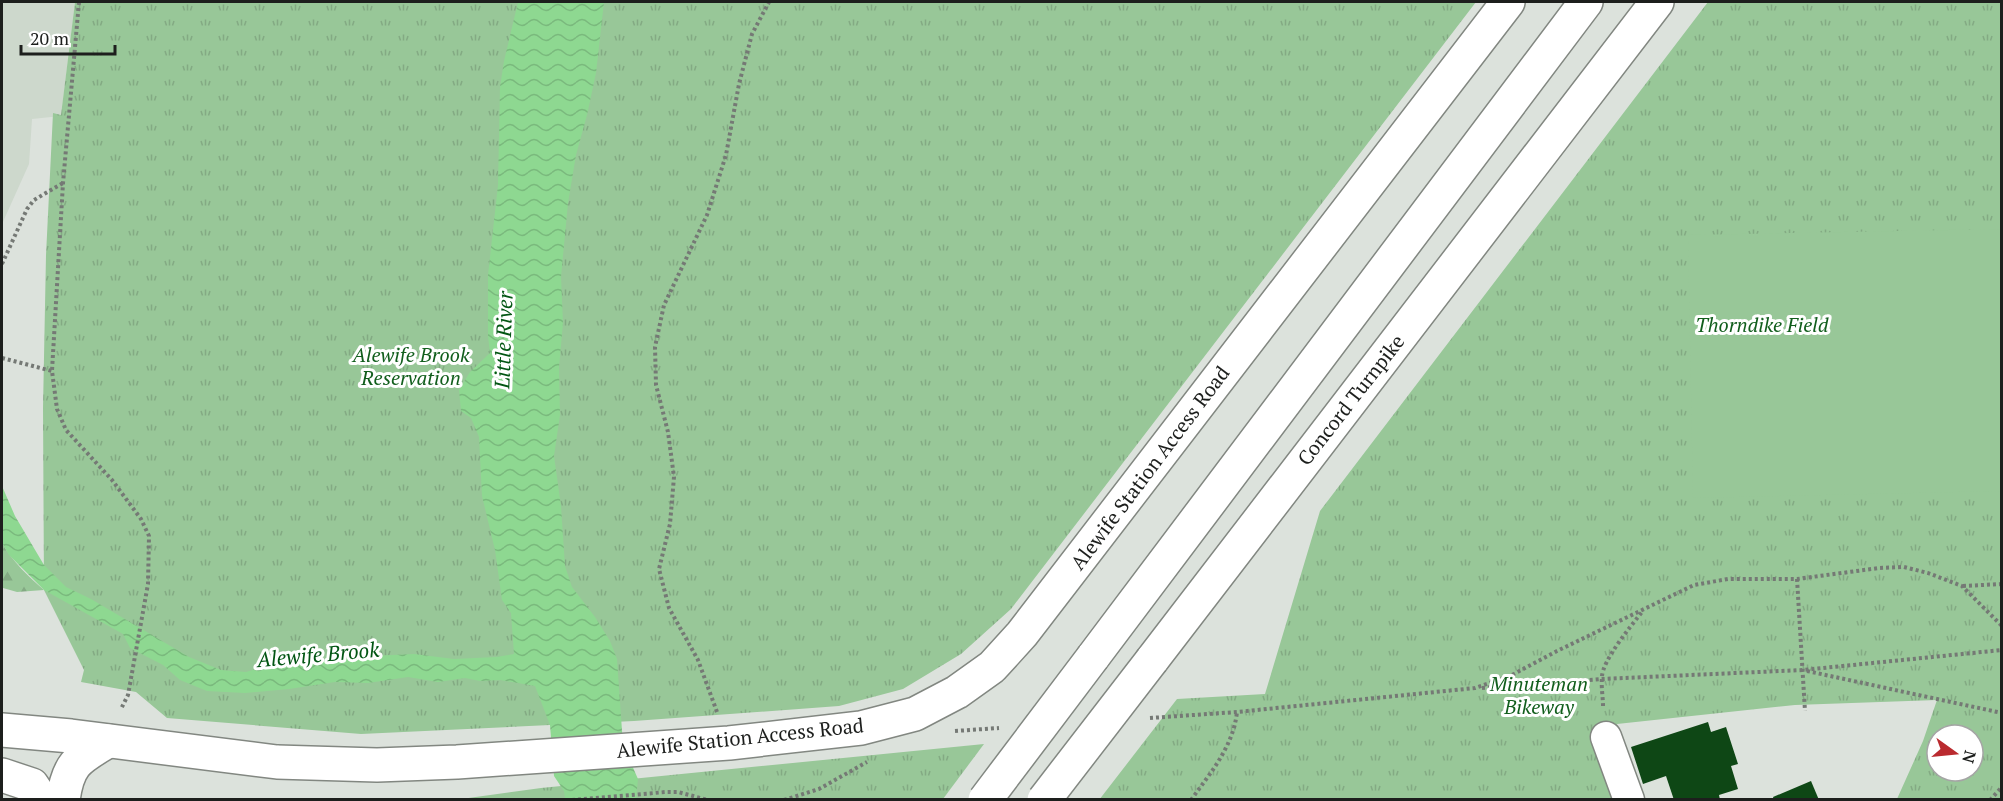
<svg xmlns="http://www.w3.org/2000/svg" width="2003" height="801" viewBox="0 0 2003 801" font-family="'PT Serif',serif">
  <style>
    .built { fill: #cdd8cc }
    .forest { fill: url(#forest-firs) }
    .park { fill: url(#park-tufts); fill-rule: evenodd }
    .garden { fill: #98c798 }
    .water { fill: url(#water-waves) }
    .building { fill: #0e4715 }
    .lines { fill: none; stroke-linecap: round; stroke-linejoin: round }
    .street-casing { stroke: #828781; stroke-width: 33 }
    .secondary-casing { stroke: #828781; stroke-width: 36 }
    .highway-casing { stroke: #828781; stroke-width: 36 }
    .path { stroke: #757975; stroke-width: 4; stroke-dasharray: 3 3; stroke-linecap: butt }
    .street { stroke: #fff; stroke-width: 30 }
    .secondary { stroke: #fff; stroke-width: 33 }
    .highway { stroke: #fff; stroke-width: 33 }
    .highway-bridge-casing { stroke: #828781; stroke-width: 36; stroke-linecap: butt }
    .highway-bridge { stroke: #fff; stroke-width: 33 }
    .labels { text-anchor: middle; stroke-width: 6; stroke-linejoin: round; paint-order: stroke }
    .park-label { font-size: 20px; font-style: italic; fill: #115e1c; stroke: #fff }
    .street-label { font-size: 20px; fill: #1d1f1d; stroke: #fff }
    .water-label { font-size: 21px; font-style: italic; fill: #035614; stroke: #fff }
  </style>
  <defs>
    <pattern id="forest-firs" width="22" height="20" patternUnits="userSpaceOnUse" patternTransform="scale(1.5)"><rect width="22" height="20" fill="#98c798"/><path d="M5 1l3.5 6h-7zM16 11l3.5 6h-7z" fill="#83aa83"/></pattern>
    <pattern id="park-tufts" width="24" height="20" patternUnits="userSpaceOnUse" patternTransform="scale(1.5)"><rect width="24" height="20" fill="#98c798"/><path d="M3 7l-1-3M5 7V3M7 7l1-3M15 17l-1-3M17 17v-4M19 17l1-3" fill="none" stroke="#83aa83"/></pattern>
    <pattern id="water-waves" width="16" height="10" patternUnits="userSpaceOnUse" patternTransform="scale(1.5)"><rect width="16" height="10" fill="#8ed891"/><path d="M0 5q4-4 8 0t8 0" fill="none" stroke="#7ab97d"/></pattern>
  </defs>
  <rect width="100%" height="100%" fill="#dce2dc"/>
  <polygon class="built" points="2,2 75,2 61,116 32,119 29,164 2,224"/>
  <path class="forest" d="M2,543C13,562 28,576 44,590L17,592L3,588L2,581Z"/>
  <g class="park">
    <polygon points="75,2 1476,2 1011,609 961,654 903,689 839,706 634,721 361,734 167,718 136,692 81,682 84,670 44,590 43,408 46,255 53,113 61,115"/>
    <path d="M1708,2H2001V799H1897L1923,741L1937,700L1795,705L1617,724L1645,799L1099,800L1177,699L1265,694L1320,511ZM1937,735H1973V771H1937Z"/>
    <polygon points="984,744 943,799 454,800 541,788"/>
  </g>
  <polygon class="garden" points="2001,229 2001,491 1693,498 1688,235"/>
  <polygon class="water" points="518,2 604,2 596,73 587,115 576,155 568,203 561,277 563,323 559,367 560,415 554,456 561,506 565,566 572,587 595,617 610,641 617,659 623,745 638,779 636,799 565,799 564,791 554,776 550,725 535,686 500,680 480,681 465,678 438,682 408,677 368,683 335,682 289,689 245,693 207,691 180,680 163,665 130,648 123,634 44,590 9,555 2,543 2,486 15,516 44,565 66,587 91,599 189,657 221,670 246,672 272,664 300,663 371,656 414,654 454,659 496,657 514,654 511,613 502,600 495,550 482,496 479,437 471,418 461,411 459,390 470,372 490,353 488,336 488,275 498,185 500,87 504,61"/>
  <g class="building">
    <polygon points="1708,722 1711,732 1726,727 1738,764 1731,766 1738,789 1719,795 1720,800 1674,800 1666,776 1643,784 1631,747"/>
    <polygon points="1811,781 1819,800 1774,800 1773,797"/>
  </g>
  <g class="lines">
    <g class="street-casing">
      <polyline id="street" points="1606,737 1629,800"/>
    </g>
    <g class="secondary-casing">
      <g id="secondary">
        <polyline points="2,730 71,736 277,762 377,765 457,762 729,743 861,728 915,714 957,692 992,667 1022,634 1508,2"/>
        <polyline points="2,775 32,785 42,800"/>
        <path d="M63,800C68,763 78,759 108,741"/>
      </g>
    </g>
    <g class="highway-casing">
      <g id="highway">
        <polyline points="1093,657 1586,2"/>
        <polyline points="1152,660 1657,2"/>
      </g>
    </g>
    <g class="path">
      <polyline points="79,2 63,183 52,371 57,409 66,430 112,480 141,519 149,536 148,584 128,695 121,709"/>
      <polyline points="2,264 27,209 34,200 63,183"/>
      <polyline points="2,358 52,371"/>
      <polyline points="1797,579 1805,711"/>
      <polyline points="1963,586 2002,584"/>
      <polyline points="1807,671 2002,713"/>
      <polyline points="1482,688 1602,679 1803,670 2002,650"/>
      <path d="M1603,706C1603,697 1601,687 1602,677C1602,661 1631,626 1642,612"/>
      <polyline points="717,712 698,660 669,608 659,569 670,524 674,477 668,432 656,385 655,347 664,305 707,215 726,155 739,84 752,34 769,2"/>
      <polyline points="1150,718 1237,712 1475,688 1512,675 1557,651 1694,585 1728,579 1797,579 1879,568 1904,567 1928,573 1962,586 2002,626"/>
      <polyline points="955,731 999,728"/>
      <polyline points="572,800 666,792 678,792 708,800"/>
      <polyline points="784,800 819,789 867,762"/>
      <path d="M1191,800C1211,772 1233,747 1237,712"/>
      <polyline points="1990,800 2002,787"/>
    </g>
    <use href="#street" class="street"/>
    <use href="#secondary" class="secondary"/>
    <use href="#highway" class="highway"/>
    <g class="highway-bridge-casing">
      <g id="highway-bridge">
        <polyline points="985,800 1093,657"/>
        <polyline points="1044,800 1152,660"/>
      </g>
    </g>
    <use href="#highway-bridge" class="highway-bridge"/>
  </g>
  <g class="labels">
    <g class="park-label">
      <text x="1762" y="332">Thorndike Field</text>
      <text x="411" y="362">Alewife Brook<tspan x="411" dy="23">Reservation</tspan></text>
      <text x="1539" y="691">Minuteman<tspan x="1539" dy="23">Bikeway</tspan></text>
    </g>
    <g class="street-label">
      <text transform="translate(1351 400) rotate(-52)" y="7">Concord Turnpike</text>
      <text transform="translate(1150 468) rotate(-53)" y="7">Alewife Station Access Road</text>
      <text transform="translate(740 738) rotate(-6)" y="7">Alewife Station Access Road</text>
    </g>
    <g class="water-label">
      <text transform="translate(504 340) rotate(-88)" y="7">Little River</text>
      <text transform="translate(318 655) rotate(-5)" y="7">Alewife Brook</text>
    </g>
  </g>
  <rect width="2003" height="801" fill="none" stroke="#1d1f1d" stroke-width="6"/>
  <g transform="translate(1955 753) rotate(105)"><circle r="28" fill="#ffffff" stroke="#a5a5a5" stroke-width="1.5"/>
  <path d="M0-4.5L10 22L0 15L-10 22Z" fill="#ba2a2f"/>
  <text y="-9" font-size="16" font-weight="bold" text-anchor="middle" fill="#1d1f1d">N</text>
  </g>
  <path d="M21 45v9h94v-9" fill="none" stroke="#1d1f1d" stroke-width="3"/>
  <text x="30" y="45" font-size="18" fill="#1d1f1d" stroke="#ffffff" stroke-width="4.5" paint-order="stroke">20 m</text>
</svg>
